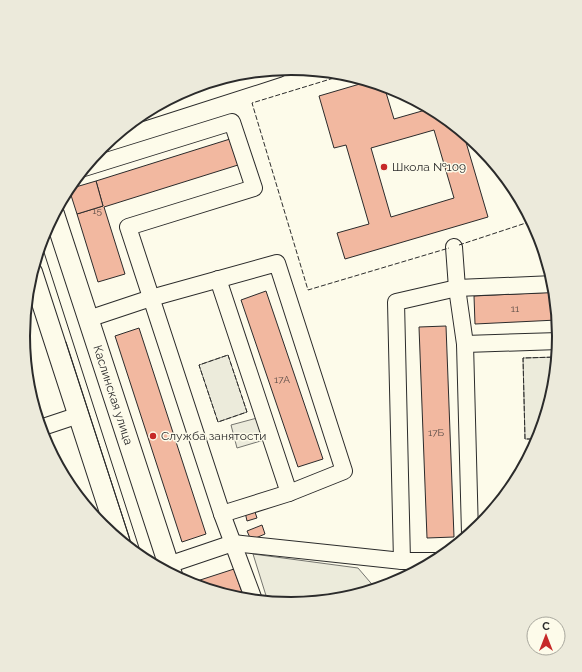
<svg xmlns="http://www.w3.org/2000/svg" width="582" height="672" viewBox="0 0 582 672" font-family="Raleway,sans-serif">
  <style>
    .green { fill: #ecebdb; stroke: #74746e }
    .building { fill: #f2b8a0; stroke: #2b2b2b; fill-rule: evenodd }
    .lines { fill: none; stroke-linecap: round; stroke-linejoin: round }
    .minor-casing { stroke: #2b2b2b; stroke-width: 18 }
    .major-casing { stroke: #2b2b2b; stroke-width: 22 }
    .minor { stroke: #fdfbea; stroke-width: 16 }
    .major { stroke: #fdfbea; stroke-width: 20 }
    .tram { stroke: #2b2b2b; stroke-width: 1 }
    .fence { stroke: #2b2b2b; stroke-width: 1; stroke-dasharray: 5 2; stroke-linecap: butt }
    .poi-dot { fill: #c62828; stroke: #fdfbea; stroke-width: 1.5 }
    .labels { text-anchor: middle; stroke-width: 3; stroke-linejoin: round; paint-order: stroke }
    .number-label { font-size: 10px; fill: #5d4e48 }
    .poi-label { font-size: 12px; fill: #2b2b2b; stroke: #fdfbea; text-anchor: start }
    .street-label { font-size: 12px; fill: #2b2b2b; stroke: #fdfbea }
    .rim { fill: none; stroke: #2b2b2b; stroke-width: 2 }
  </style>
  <rect width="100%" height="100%" fill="#fdfbea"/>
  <g class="green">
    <polygon points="228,355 247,412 218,422 199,365"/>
    <polygon points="557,357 554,389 539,439 525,439 523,358"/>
    <polygon points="257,418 264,440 237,448 231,425"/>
    <polygon points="253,554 358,568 376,589 343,599 291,604 268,602"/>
  </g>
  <g class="building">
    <path d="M370,81L384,86L394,119L429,109L428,107L440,113L463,132L488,217L345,259L337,233L369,224L346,145L334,148L319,96ZM434,130L454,198L391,217L371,148Z"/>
    <polygon points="230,139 238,165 104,207 125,274 98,282 77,214 103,206 96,181"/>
    <polygon points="96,181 103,206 77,214 69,189"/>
    <polygon points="266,291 323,459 298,467 241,300"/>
    <polygon points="555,292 557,320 475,324 474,296"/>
    <polygon points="446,326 454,537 427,538 419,327"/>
    <polygon points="139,328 206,534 182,542 115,336"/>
    <polygon points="27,381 36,407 34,407 28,388"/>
    <polygon points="55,451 62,474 51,452"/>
    <polygon points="254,509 257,518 247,521 245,512"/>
    <polygon points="262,525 265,534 251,540 247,531"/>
    <polygon points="234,569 243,595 236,598 195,586 194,582"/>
  </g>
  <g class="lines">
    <g class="minor-casing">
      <g id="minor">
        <polyline points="142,113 279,69"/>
        <polyline points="84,168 232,122 254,188 128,227 222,514 254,600"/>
        <polyline points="454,247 457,288 465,344"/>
        <polyline points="218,279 289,493"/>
        <polyline points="88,319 151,298 277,263 344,471 289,493 222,514"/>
        <polyline points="40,428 79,415"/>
        <polyline points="470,534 465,344 559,341"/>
        <polyline points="402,561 396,302 457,288 554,284"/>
        <polyline points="168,565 233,543 402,561 437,561"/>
      </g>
    </g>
    <g class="major-casing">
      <g id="major">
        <polyline points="54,214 172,575"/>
        <polyline points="32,272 119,540"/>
      </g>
    </g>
    <use href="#minor" class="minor"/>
    <use href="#major" class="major"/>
    <g class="tram">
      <polyline points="41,243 143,560"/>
      <polyline points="66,342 134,552"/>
    </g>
    <g class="fence">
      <polyline points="347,74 252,103 308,290 449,248"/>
      <polyline points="459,245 532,221"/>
      <polygon points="228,355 247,412 218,422 199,365"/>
      <polyline points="539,439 525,439 523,358 557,357"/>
    </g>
  </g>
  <g class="poi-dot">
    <circle cx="384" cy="167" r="4"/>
    <circle cx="153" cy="436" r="4"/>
  </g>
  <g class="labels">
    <g class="number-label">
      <text x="97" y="214">15</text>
      <text x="515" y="312">11</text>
      <text x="282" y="383">17А</text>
      <text x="436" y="436">17Б</text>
    </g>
    <g class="poi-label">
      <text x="392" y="171">Школа №109</text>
      <text x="161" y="440">Служба занятости</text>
    </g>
    <g class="street-label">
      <text transform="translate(113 395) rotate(72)" y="4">Каслинская улица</text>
    </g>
  </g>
  <path d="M0 0H582V672H0ZM30 336a261 261 0 1 1 522 0a261 261 0 1 1-522 0Z" fill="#eceadb" fill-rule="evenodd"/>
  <path class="rim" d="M30 336a261 261 0 1 1 522 0a261 261 0 1 1-522 0Z"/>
  <g transform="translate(546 636)"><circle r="19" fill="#fdfbea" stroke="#a9a89e"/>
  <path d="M0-3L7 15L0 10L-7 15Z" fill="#c62828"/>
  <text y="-6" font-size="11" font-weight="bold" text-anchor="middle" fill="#2b2b2b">С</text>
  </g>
</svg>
